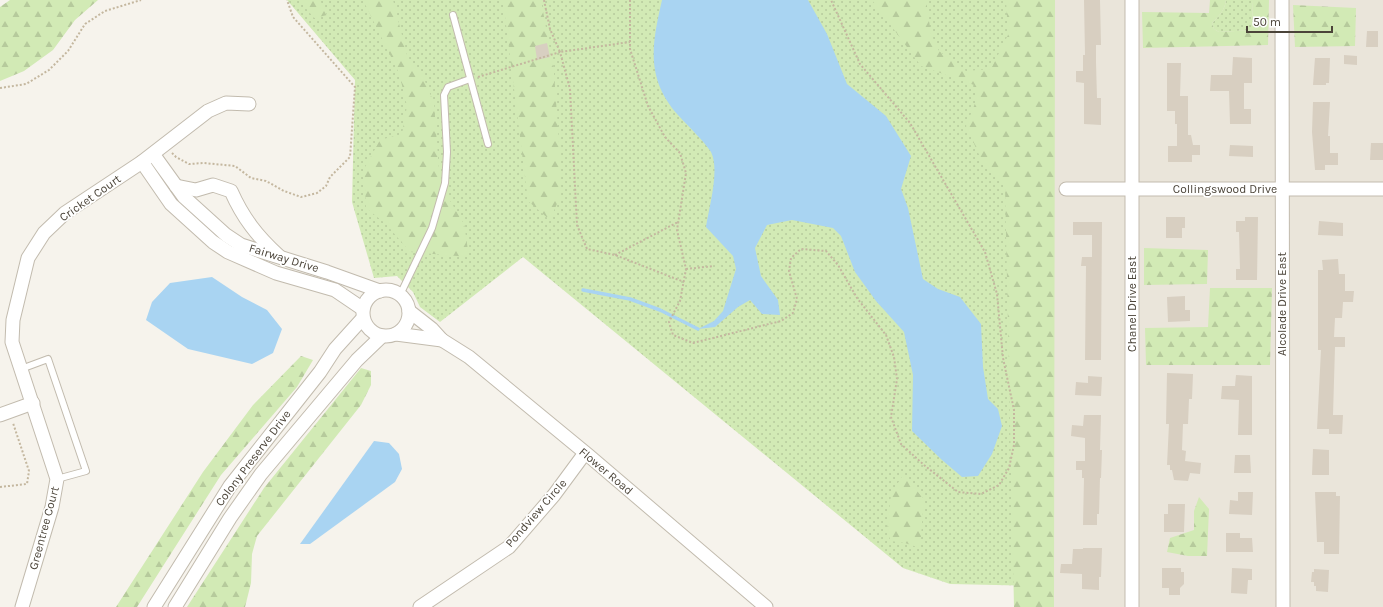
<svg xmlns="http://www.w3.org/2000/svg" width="1383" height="607" viewBox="0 0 1383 607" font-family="Karla,sans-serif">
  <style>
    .residential { fill: #eae5da }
    .grass { fill: url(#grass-dots) }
    .forest { fill: url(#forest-firs) }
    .water { fill: #a9d4f2 }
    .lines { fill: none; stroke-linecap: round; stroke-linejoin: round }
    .stream { stroke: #a9d4f2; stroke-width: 3.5 }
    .building { fill: #d8cfc1 }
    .lane-casing { stroke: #c2bbae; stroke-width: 8 }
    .street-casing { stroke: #c2bbae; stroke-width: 15 }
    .path { stroke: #c4b79f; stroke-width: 2; stroke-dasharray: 2 2; stroke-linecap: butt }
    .lane { stroke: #fff; stroke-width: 6 }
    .street { stroke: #fff; stroke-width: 13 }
    .labels { text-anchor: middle; stroke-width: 3.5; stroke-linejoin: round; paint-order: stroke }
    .street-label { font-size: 12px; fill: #4b4439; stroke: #fff }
  </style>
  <defs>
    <pattern id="grass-dots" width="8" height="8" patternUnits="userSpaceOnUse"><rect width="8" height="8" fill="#d2eab5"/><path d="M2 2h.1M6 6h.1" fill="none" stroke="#b6ca9c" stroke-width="1.8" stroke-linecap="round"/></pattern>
    <pattern id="forest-firs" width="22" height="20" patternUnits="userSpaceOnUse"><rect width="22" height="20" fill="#d2eab5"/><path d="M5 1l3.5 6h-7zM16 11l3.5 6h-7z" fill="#b6ca9c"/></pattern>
  </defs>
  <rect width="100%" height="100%" fill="#f6f3ec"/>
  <polygon class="residential" points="1036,0 1383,0 1383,607 1037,607"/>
  <g class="grass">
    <polygon points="287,0 1036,0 1037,586 950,584 903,568 523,257 440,322 420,307 413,292 397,276 374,278 352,202 355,80"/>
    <path d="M1226,0H1253L1252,30L1219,32L1214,29L1212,23C1219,16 1225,10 1226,0Z"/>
  </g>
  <g class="forest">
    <polygon points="10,0 98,0 75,20 53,50 24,71 0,81 0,7"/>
    <polygon points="299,0 320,0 327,15 314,18"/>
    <polygon points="363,0 393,0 409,63 423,77 434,103 440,184 464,224 469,257 410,252 386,224 366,208 364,169 380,140 402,134 407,106 399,73"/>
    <polygon points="503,0 541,0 554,73 559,143 559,199 550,220 528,201"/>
    <polygon points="872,0 926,0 931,34 939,51 966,71 991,69 1008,35 1006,0 1055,0 1054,607 1014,607 1005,185 981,159 966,126 976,101 974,85 921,66"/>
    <path d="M1210,0H1226C1225,10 1219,16 1212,23L1214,29L1219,32L1252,30L1253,0H1269L1268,45L1143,48L1142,12L1209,13Z"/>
    <polygon points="1293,5 1356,8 1355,46 1295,47"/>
    <polygon points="1144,248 1208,250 1207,284 1144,285"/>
    <polygon points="1210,288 1272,288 1270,365 1146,365 1145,328 1208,327"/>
    <polygon points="301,356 313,360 297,387 221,475 137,607 116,607 203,472 253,405"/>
    <polygon points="361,368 371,371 371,385 361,405 257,536 252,554 251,583 245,607 187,607 264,488"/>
    <polygon points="903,475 924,499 920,548 905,543 891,541 887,532 891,494"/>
    <polygon points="1199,497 1209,509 1207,556 1188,556 1167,552 1170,538 1194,530 1194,511"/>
  </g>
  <g class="water">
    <path d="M662,0H808L827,34L847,84L886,116L911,156L901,189L908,208L923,279L938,289L960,297L981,324L983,367L988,399L998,409L1002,426L992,454L978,476L962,477L942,460L912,431L913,375L904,332L876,301L855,272L841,236L833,228L792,220L767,225L755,248L761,276L778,300L780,315L762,314L750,300L738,307L715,327L698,329L714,321L723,311L736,269L733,256L706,227C709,207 720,170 711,152C705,142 686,124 678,115C645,78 652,44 662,0Z"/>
    <polygon points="212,277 242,297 267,310 282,329 273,353 252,364 188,349 146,320 152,302 170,283"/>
    <polygon points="374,441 389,443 399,454 402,469 395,482 310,544 300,544"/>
  </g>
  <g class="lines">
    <polyline class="stream" points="583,290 630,299 660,310 698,329"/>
  </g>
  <g class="building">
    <polygon points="1084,0 1100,0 1101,45 1096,45 1096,62 1097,98 1101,98 1101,125 1084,124 1084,83 1076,82 1076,71 1083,71 1083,55 1085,55"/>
    <polygon points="1367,31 1378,31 1378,47 1366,47"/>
    <polygon points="547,43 550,57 537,60 535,46"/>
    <polygon points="1344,55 1357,56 1357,65 1344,64"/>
    <polygon points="1233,57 1252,58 1252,83 1244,83 1244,109 1251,109 1251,124 1230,124 1229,91 1210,91 1211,75 1232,75"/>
    <polygon points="1315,58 1330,58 1329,83 1326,83 1326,85 1313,85"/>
    <polygon points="1167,63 1181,63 1180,96 1188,96 1188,135 1191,135 1193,145 1200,145 1200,155 1192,155 1192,162 1168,162 1168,146 1177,146 1177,124 1175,124 1175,111 1167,111"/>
    <polygon points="1313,102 1330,102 1328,136 1330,136 1330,153 1338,153 1338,165 1325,165 1325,170 1315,170 1312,132"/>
    <polygon points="1371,143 1383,143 1383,160 1370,160"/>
    <polygon points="1230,145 1253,146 1253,157 1229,156"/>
    <polygon points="1166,217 1185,217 1185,228 1182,228 1182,238 1166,238"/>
    <polygon points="1245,217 1258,217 1257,280 1236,280 1236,269 1240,269 1239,232 1236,232 1236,221 1245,221"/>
    <polygon points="1319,221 1343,223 1343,236 1318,235"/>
    <polygon points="1073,222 1102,222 1101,360 1085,360 1086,266 1081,266 1082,257 1092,257 1092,235 1073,235"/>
    <polygon points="1338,259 1339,274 1345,274 1345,291 1354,291 1353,302 1343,302 1342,318 1335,318 1334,337 1345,337 1345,347 1335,347 1333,415 1343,415 1342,434 1329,434 1329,429 1317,429 1321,350 1318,350 1318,270 1323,270 1322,260"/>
    <polygon points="1185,296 1185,310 1190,310 1190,321 1168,322 1167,297"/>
    <polygon points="1167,373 1193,374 1192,399 1189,399 1188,424 1183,424 1182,450 1186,451 1185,461 1201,463 1200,474 1190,473 1188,481 1174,480 1172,470 1170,470 1170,465 1167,465 1169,424 1166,424"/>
    <polygon points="1236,375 1252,376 1252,435 1238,435 1239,400 1221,399 1222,386 1235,386"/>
    <polygon points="1088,376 1102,377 1101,396 1075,395 1076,382 1088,383"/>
    <polygon points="1084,415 1101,415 1100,450 1102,450 1101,478 1100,478 1099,514 1097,514 1097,525 1083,525 1084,478 1082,478 1082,470 1076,470 1076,461 1085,461 1085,438 1071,436 1072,425 1083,426"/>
    <polygon points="1313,449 1329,450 1329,475 1312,475"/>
    <polygon points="1235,455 1250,455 1251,473 1234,473"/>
    <polygon points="1238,492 1253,492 1252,515 1229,514 1230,500 1238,501"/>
    <polygon points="1315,492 1336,492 1336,496 1340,496 1339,554 1324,554 1324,542 1317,542"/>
    <polygon points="1168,504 1185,504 1184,532 1164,532 1164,514 1168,514"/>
    <polygon points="1226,533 1240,533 1240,538 1252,538 1253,552 1226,552"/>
    <polygon points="1083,548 1102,548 1101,577 1099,577 1099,590 1082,589 1082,574 1060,573 1061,564 1072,564 1073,549 1083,549"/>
    <polygon points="1162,568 1181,568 1181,572 1184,572 1184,584 1180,588 1180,595 1169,595 1169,588 1162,588"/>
    <polygon points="1232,568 1252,569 1252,580 1248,580 1247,594 1231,593"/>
    <polygon points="1314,569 1329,570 1328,592 1316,591 1316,586 1314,586 1314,582 1311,582 1312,572 1314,572"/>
  </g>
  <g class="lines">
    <g class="lane-casing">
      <g id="lane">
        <polyline points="453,15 488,144"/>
        <polyline points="400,295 432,228 445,183 447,152 444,95 448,87 470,79"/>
        <polyline points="21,369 48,359 86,471 57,479"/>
      </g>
    </g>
    <g class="street-casing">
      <g id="street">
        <polyline points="1132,0 1132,607"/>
        <polyline points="1282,0 1283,607"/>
        <polyline points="153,154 184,197 226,235 241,245 327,272 380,291"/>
        <polyline points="142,162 171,204 213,242 228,252 276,273 335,290 363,309"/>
        <path d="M176,186L196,190L213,185L231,191C243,218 257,236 279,256"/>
        <polyline points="1066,189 1383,189"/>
        <circle cx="386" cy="313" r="23"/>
        <polyline points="409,311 432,329 442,340 469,357 588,455 766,607"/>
        <polyline points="396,334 442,340"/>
        <polyline points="0,415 33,403"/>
        <polyline points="22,607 52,507 57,479 12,342 13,320 28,258 44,233 65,213 142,162 208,111 226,103 249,104"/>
        <polyline points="154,607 230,486 320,372 335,349 363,318"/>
        <polyline points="175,607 230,518 261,474 357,360 382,336"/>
        <polyline points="420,607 509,547 554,495 585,453"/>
      </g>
    </g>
    <g class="path">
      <polyline points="544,0 550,29 560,52 630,42"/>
      <polyline points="630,0 630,49 648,106 665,137 680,153 686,173 677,230 686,269 680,301 669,322 673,335 693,343 781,321 793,313 797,299 789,271 791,258 801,249 826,251 838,265 857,298 886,335 894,357 897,379 891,417 901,444 924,465 958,492 981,494 999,485 1009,468 1014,445 1014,410 1003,358 997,294 985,252 910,123 860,64 831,0"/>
      <polyline points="478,77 560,52 570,89 577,225 587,249 615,255 684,282"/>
      <polyline points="0,88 26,84 49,70 68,51 85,24 105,11 141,0"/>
      <polyline points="172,153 176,157 189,164 204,163 235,166 251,178 266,181 284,191 301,197 317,193 326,186 330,177 350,157 355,87 293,17 287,0"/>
      <polyline points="615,255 678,222"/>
      <polyline points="686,269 714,266"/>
      <polyline points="0,487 27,484 29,471 13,423"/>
    </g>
    <use href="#lane" class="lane"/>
    <use href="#street" class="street"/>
  </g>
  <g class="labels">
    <g class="street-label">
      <text x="1225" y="193">Collingswood Drive</text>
      <text transform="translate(90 198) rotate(-35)" y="4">Cricket Court</text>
      <text transform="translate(284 258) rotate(17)" y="4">Fairway Drive</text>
      <text transform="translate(1132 304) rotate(-90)" y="4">Chanel Drive East</text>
      <text transform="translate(1282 304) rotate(-90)" y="4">Alcolade Drive East</text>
      <text transform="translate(253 458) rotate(-53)" y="4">Colony Preserve Drive</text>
      <text transform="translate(606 471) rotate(40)" y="4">Flower Road</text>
      <text transform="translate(536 513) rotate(-49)" y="4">Pondview Circle</text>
      <text transform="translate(44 528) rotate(-75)" y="4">Greentree Court</text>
    </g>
  </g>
  <path d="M1247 26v6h85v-6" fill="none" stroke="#4b4439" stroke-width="2"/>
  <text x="1253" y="26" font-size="12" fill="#4b4439" stroke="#ffffff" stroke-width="3" paint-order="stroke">50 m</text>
</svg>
